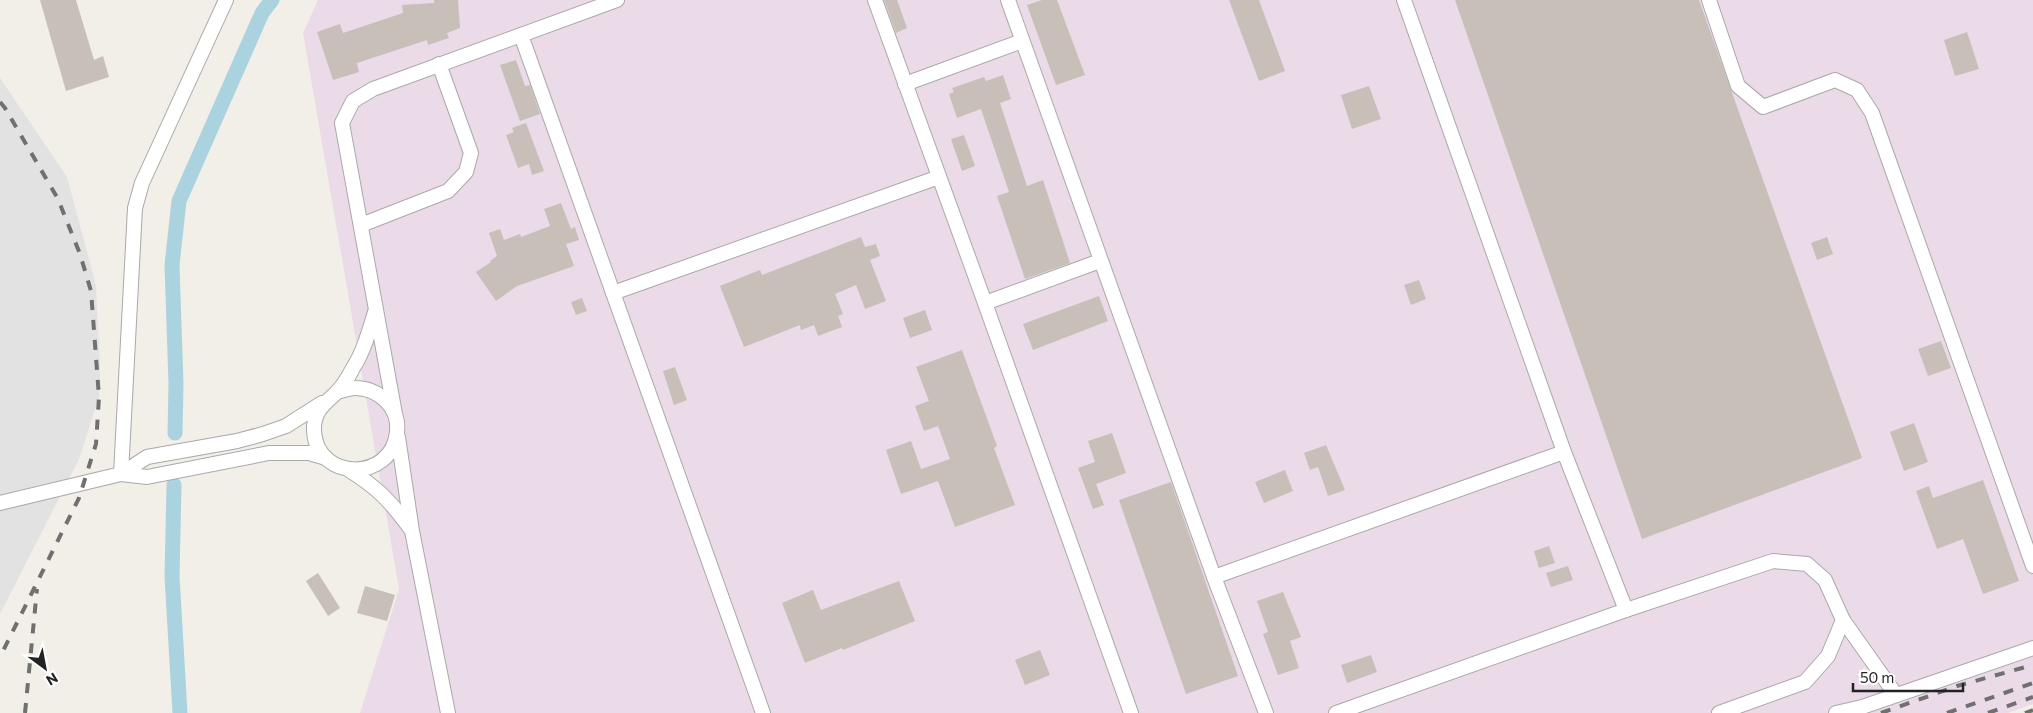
<svg xmlns="http://www.w3.org/2000/svg" width="2033" height="713" viewBox="0 0 2033 713" font-family="Commissioner,sans-serif">
  <style>
    .industrial { fill: #ebdbe8 }
    .parking { fill: #e2e2e2 }
    .lines { fill: none; stroke-linecap: round; stroke-linejoin: round }
    .canal { stroke: #aad3df; stroke-width: 15 }
    .building { fill: #c7bfb8 }
    .minor-casing { stroke: #a9a9a9; stroke-width: 16 }
    .minor { stroke: #fff; stroke-width: 14 }
    .rail { stroke: #707070; stroke-width: 4; stroke-dasharray: 10 10; stroke-linecap: butt }
  </style>
  <rect width="100%" height="100%" fill="#f2efe9"/>
  <polygon class="industrial" points="318,0 2033,0 2033,704 2008,713 360,713 399,589 303,33"/>
  <polygon class="parking" points="0,78 67,177 96,285 100,366 99,397 79,459 0,614"/>
  <g class="lines">
    <g class="canal">
      <polyline points="175,433 176,384 172,265 179,201 262,13 272,0"/>
      <polyline points="174,485 172,576 180,713"/>
    </g>
  </g>
  <g class="building">
    <polygon points="40,0 76,0 94,60 103,56 109,77 66,91"/>
    <polygon points="434,0 458,0 460,28 447,33 449,38 428,45 427,40 357,63 359,72 333,80 317,32 340,24 343,33 403,13 402,5 434,3"/>
    <polygon points="884,0 897,0 907,28 896,33"/>
    <polygon points="1042,0 1057,0 1085,75 1056,85 1027,5"/>
    <polygon points="1229,0 1259,0 1285,71 1259,81"/>
    <polygon points="1455,0 1699,0 1862,458 1642,539"/>
    <polygon points="1967,32 1979,69 1955,76 1944,40"/>
    <polygon points="516,60 525,86 530,85 540,114 520,121 500,65"/>
    <polygon points="1003,75 1011,99 1000,103 1027,186 1043,180 1070,263 1025,279 997,196 1009,192 981,109 957,118 949,94 954,92 952,88 984,77 986,81"/>
    <polygon points="1369,86 1381,119 1352,129 1341,95"/>
    <polygon points="526,123 544,171 532,175 529,164 518,168 506,135 514,132 512,128"/>
    <polygon points="964,135 975,166 962,171 951,139"/>
    <polygon points="561,203 571,229 575,227 579,240 566,244 574,266 517,286 496,301 476,272 491,262 490,261 497,256 489,233 500,229 504,240 520,234 521,237 550,226 544,209"/>
    <polygon points="861,237 865,247 876,244 880,256 870,260 886,301 865,309 856,285 835,294 843,314 838,316 842,327 818,336 814,325 801,330 800,325 744,347 720,286 760,270 762,275"/>
    <polygon points="1827,237 1833,254 1817,260 1811,243"/>
    <polygon points="1419,280 1426,299 1411,305 1404,285"/>
    <polygon points="1099,296 1108,321 1033,350 1023,324"/>
    <polygon points="582,298 587,311 576,315 571,302"/>
    <polygon points="925,310 932,330 910,338 903,318"/>
    <polygon points="1941,341 1951,368 1928,376 1918,349"/>
    <polygon points="962,350 997,446 994,448 1015,505 955,527 938,481 901,494 886,450 911,441 921,469 950,459 938,426 924,431 915,406 929,401 916,367"/>
    <polygon points="675,367 687,400 674,405 663,371"/>
    <polygon points="1914,423 1928,462 1904,471 1890,432"/>
    <polygon points="1112,433 1126,473 1096,484 1104,505 1093,509 1078,468 1095,462 1088,441"/>
    <polygon points="1326,445 1345,490 1328,496 1318,467 1310,470 1304,453"/>
    <polygon points="1285,470 1293,491 1264,503 1255,482"/>
    <polygon points="1983,480 2019,581 1983,594 1963,539 1937,549 1916,491 1929,486 1933,498"/>
    <polygon points="1171,482 1238,676 1186,694 1119,500"/>
    <polygon points="1549,546 1555,563 1539,568 1534,551"/>
    <polygon points="1568,566 1573,580 1551,587 1546,573"/>
    <polygon points="318,573 340,608 328,616 306,581"/>
    <polygon points="899,581 915,621 843,650 842,648 805,663 782,603 813,590 821,610"/>
    <polygon points="365,586 395,595 387,621 357,613"/>
    <polygon points="1283,592 1301,637 1290,641 1299,668 1278,675 1263,634 1268,632 1257,601"/>
    <polygon points="1040,650 1050,675 1025,685 1015,660"/>
    <polygon points="1371,655 1377,672 1347,683 1341,665"/>
  </g>
  <g class="lines">
    <g class="minor-casing">
      <g id="minor">
        <polyline points="875,0 985,303 1131,713"/>
        <polyline points="1008,0 1214,577 1266,713"/>
        <polyline points="1404,0 1564,452 1626,610"/>
        <polyline points="1709,0 1738,86 1763,107 1835,80 1857,90 1872,113 2033,566"/>
        <polyline points="521,35 763,713"/>
        <polyline points="905,84 1022,41"/>
        <polyline points="361,225 448,191 466,172 471,153 439,64"/>
        <polyline points="613,293 939,177"/>
        <polyline points="985,303 1100,261"/>
        <path d="M337,392C343,391 349,388 355,388C378,388 400,407 397,432C392,482 317,482 314,431C313,412 324,404 336,393C342,387 349,376 353,368C364,351 369,331 375,312"/>
        <polyline points="395,414 342,123 353,101 373,89 617,0"/>
        <polyline points="398,437 412,531 448,713"/>
        <path d="M349,470C378,488 390,501 410,528"/>
        <polyline points="121,474 135,208 142,183 226,0"/>
        <polyline points="121,474 147,457 237,441 263,434 286,426 322,403"/>
        <polyline points="0,503 121,474 147,477 269,453 309,453 326,458"/>
        <polyline points="1214,577 1564,452"/>
        <polyline points="1843,620 1896,695"/>
        <polyline points="1336,713 1626,610 1773,561 1807,564 1825,580 1843,620 1828,656 1805,682 1719,713"/>
        <polyline points="1836,713 1862,707 2033,648"/>
      </g>
    </g>
    <use href="#minor" class="minor"/>
    <g class="rail">
      <polyline points="0,102 5,108 58,199 80,254 91,291 99,397 96,444 79,498 0,657"/>
      <polyline points="25,713 37,589"/>
      <polyline points="1881,713 1957,686 2033,665"/>
      <polyline points="1947,713 2033,683"/>
      <polyline points="1988,713 2033,697"/>
      <polyline points="2025,713 2033,710"/>
    </g>
  </g>
  <g transform="translate(45 668) rotate(148)" stroke="#ffffff" stroke-width="4" paint-order="stroke">
  <path d="M0-4L9 19L0 12L-9 19Z" fill="#222222"/>
  <text y="-8" font-size="14" font-weight="bold" text-anchor="middle" fill="#222222">N</text>
  </g>
  <path d="M1853 683v8h110v-8" fill="none" stroke="#222222" stroke-width="2.5"/>
  <text x="1860" y="683" font-size="15" fill="#222222" stroke="#ffffff" stroke-width="4" paint-order="stroke">50 m</text>
</svg>
